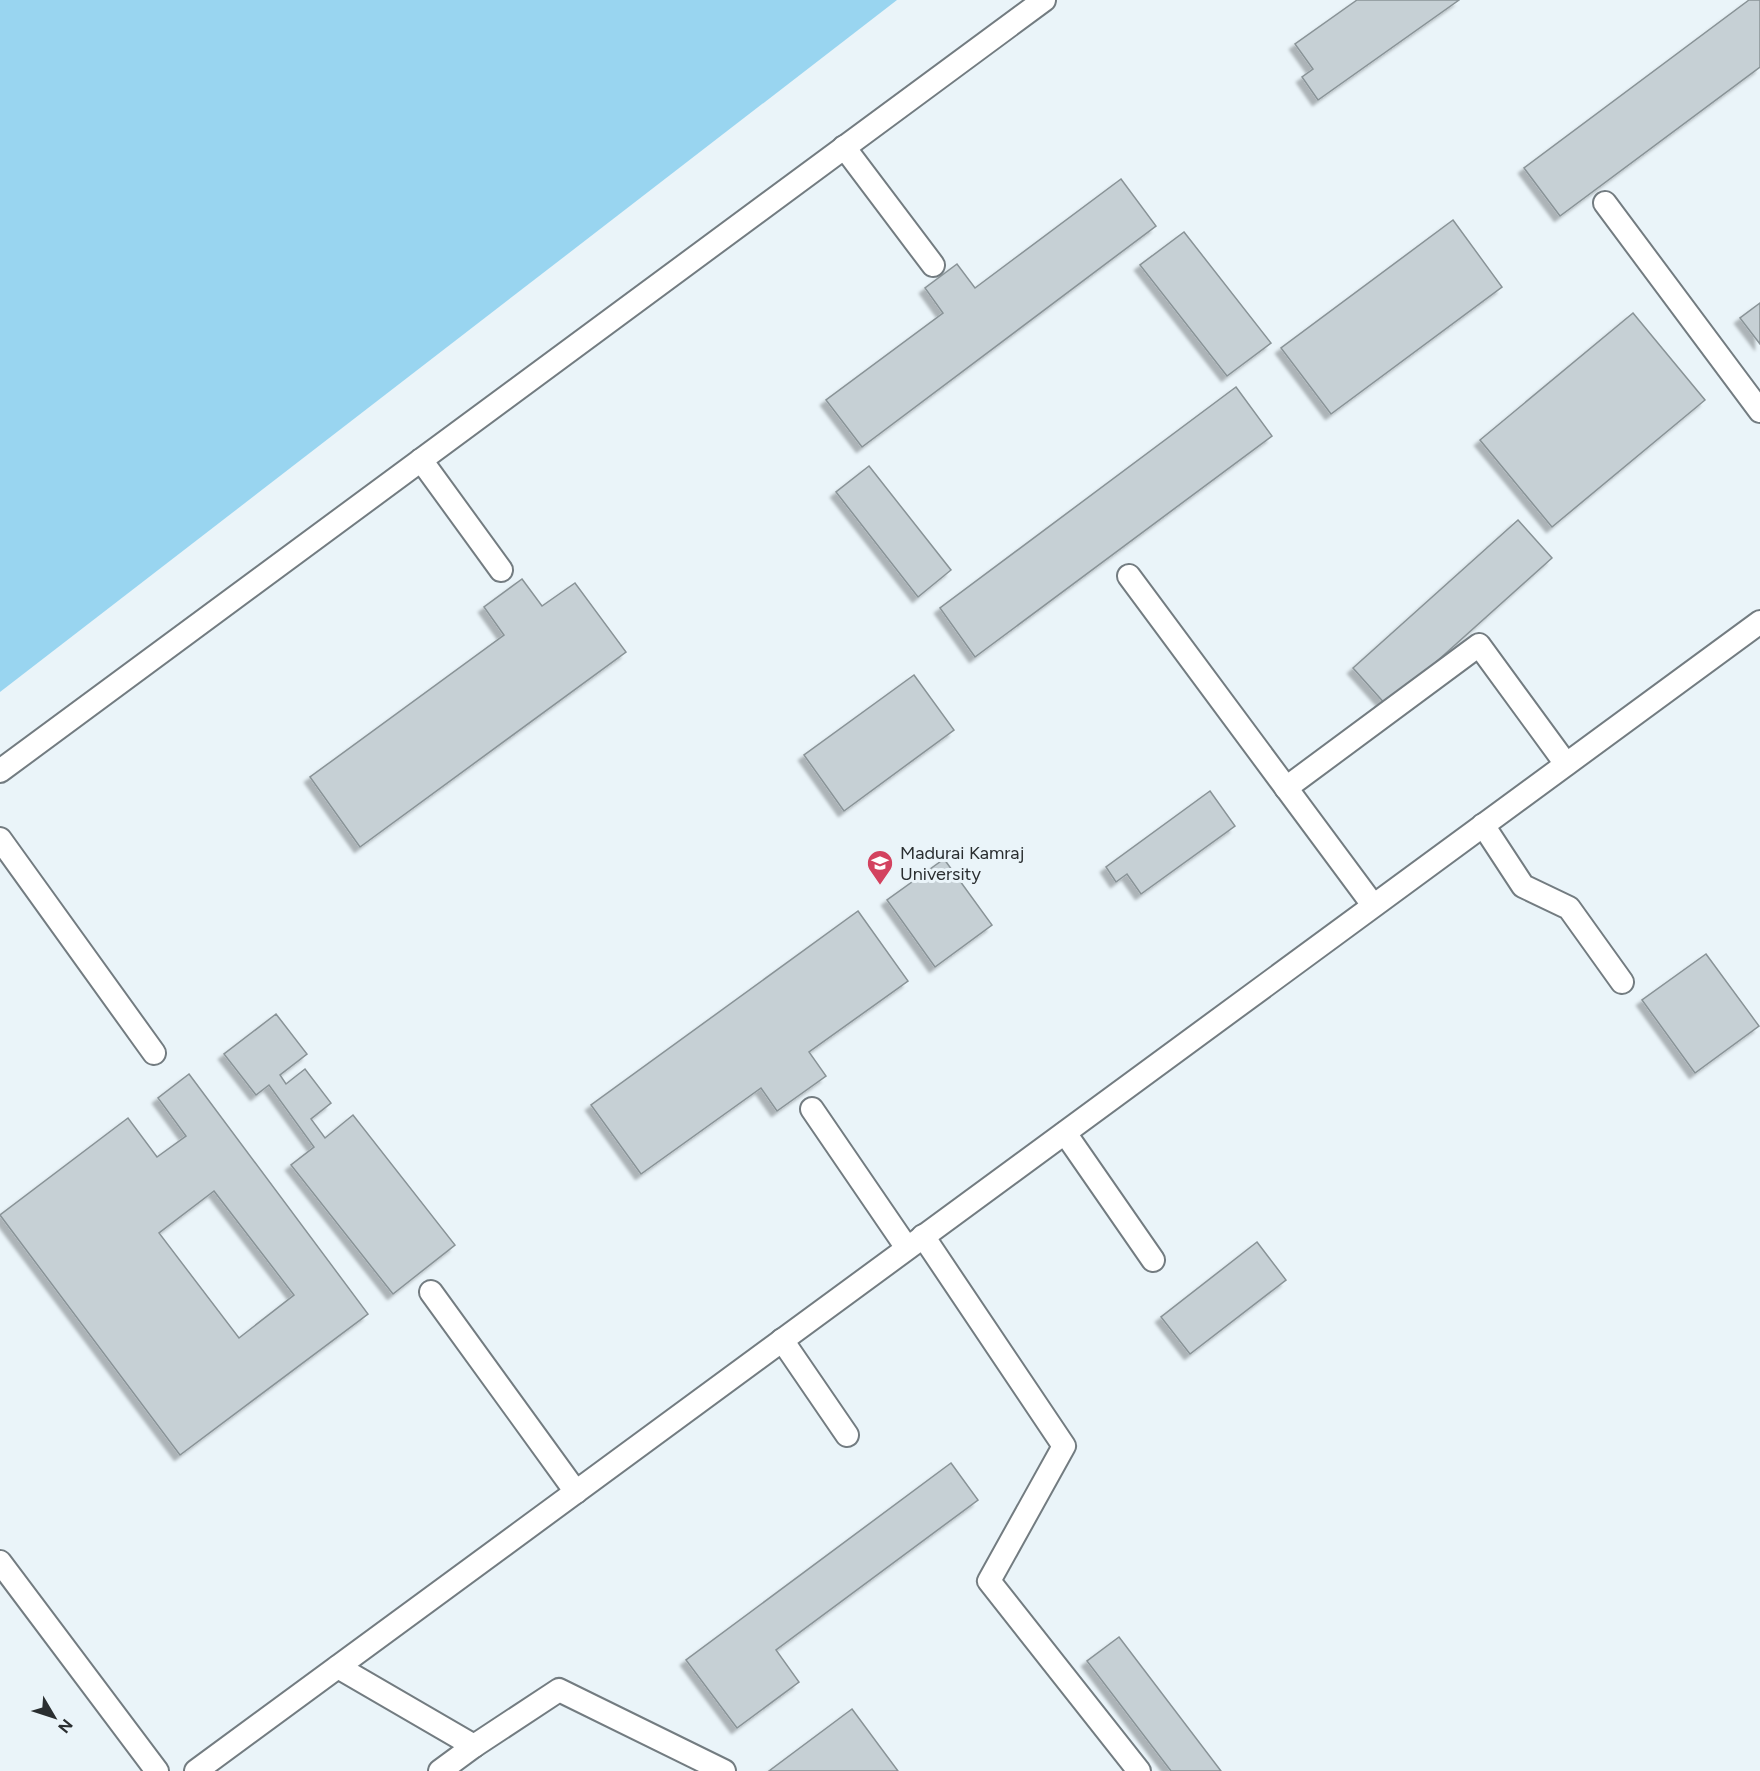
<svg xmlns="http://www.w3.org/2000/svg" width="1760" height="1771" viewBox="0 0 1760 1771" font-family="Figtree,sans-serif">
  <style>
    .green { fill: #99d5f0 }
    .building { fill: #c6d0d5; stroke: #899397; stroke-width: 1.5; fill-rule: evenodd; filter: url(#shadow) }
    .lines { fill: none; stroke-linecap: round; stroke-linejoin: round }
    .lane-casing { stroke: #737c81; stroke-width: 26 }
    .lane { stroke: #fff; stroke-width: 22 }
    .labels { text-anchor: middle; stroke-width: 6; stroke-linejoin: round; paint-order: stroke }
    .poi-label { font-size: 18px; fill: #2a2e30; stroke: #eaf4f9; text-anchor: start }
  </style>
  <defs>
    <filter id="shadow"><feDropShadow dx="-5.5" dy="5.5" stdDeviation="1.5" flood-color="#0004"/></filter>
  </defs>
  <rect width="100%" height="100%" fill="#eaf4f9"/>
  <polygon class="green" points="0,0 897,0 0,692"/>
  <g class="building">
    <polygon points="1357,0 1459,0 1318,100 1302,77 1313,69 1295,44"/>
    <polygon points="1749,0 1760,0 1760,67 1560,216 1524,168"/>
    <polygon points="1121,179 1156,226 862,447 826,400 943,313 925,288 957,264 975,288"/>
    <polygon points="1453,220 1502,287 1331,414 1281,348"/>
    <polygon points="1184,232 1271,343 1227,376 1140,265"/>
    <polygon points="1760,303 1760,344 1740,318"/>
    <polygon points="1633,313 1705,400 1552,527 1480,440"/>
    <polygon points="1236,387 1272,436 975,657 940,608"/>
    <polygon points="869,466 951,570 918,597 836,492"/>
    <polygon points="1518,520 1552,558 1387,706 1353,668"/>
    <polygon points="522,579 542,606 575,583 626,652 360,847 310,777 504,635 484,607"/>
    <polygon points="914,675 954,730 844,811 804,755"/>
    <polygon points="1210,791 1235,826 1141,894 1127,874 1116,882 1106,867"/>
    <polygon points="944,859 992,925 935,967 887,900"/>
    <polygon points="858,911 908,981 809,1052 826,1076 777,1111 761,1088 641,1174 591,1105"/>
    <polygon points="1706,954 1759,1026 1695,1073 1642,1000"/>
    <polygon points="276,1014 307,1054 280,1075 286,1084 305,1069 331,1103 311,1119 325,1138 353,1115 455,1245 393,1294 291,1165 314,1147 269,1085 256,1095 224,1054"/>
    <path d="M189,1074L368,1314L180,1455L0,1215L128,1118L157,1157L186,1136L158,1098ZM214,1191L294,1295L239,1338L159,1233Z"/>
    <polygon points="1257,1242 1286,1280 1190,1354 1161,1317"/>
    <polygon points="951,1463 978,1500 776,1650 799,1682 737,1728 686,1660"/>
    <polygon points="1119,1637 1221,1771 1171,1771 1087,1661"/>
    <polygon points="852,1709 898,1771 769,1771"/>
  </g>
  <g class="lines">
    <g class="lane-casing">
      <g id="lane">
        <polyline points="844,147 933,265"/>
        <polyline points="1605,203 1760,411"/>
        <polyline points="421,460 501,570"/>
        <polyline points="1129,576 1373,905"/>
        <polyline points="0,771 1044,0"/>
        <polyline points="1286,788 1479,645 1566,764"/>
        <polyline points="1483,825 1523,886 1569,908 1622,982"/>
        <polyline points="0,839 154,1053"/>
        <polyline points="812,1109 907,1248"/>
        <polyline points="1065,1133 1153,1260"/>
        <polyline points="923,1236 1064,1446 989,1581 1139,1771"/>
        <polyline points="431,1292 576,1492"/>
        <polyline points="782,1340 847,1435"/>
        <polyline points="0,1562 157,1771"/>
        <polyline points="338,1667 474,1746 559,1690 724,1771"/>
        <polyline points="196,1771 1760,622"/>
        <polyline points="440,1771 474,1746"/>
      </g>
    </g>
    <use href="#lane" class="lane"/>
  </g>
  <defs>
    <g id="university-pin" transform="scale(1.35)"><path d="M0 17L-7.5 6A9.5 9.5 0 1 1 7.5 6Z" fill="#d3425f" stroke="#eaf4f9"/><path d="M0-5L7-2L0 1L-7-2ZM-4 1L0 2.5L4 1V4Q0 6-4 4Z" fill="#fff"/></g>
  </defs>
  <g fill-rule="evenodd">
    <use href="#university-pin" x="880" y="863"/>
  </g>
  <g class="labels">
    <g class="poi-label">
      <text x="900" y="859">Madurai Kamraj<tspan x="900" dy="21">University</tspan></text>
    </g>
  </g>
  <g transform="translate(54 1717) rotate(129)" stroke="#eaf4f9" stroke-width="4.5" paint-order="stroke">
  <path d="M0-4.5L10 22L0 15L-10 22Z" fill="#2a2e30"/>
  <text y="-9" font-size="16" font-weight="bold" text-anchor="middle" fill="#2a2e30">N</text>
  </g>
</svg>
